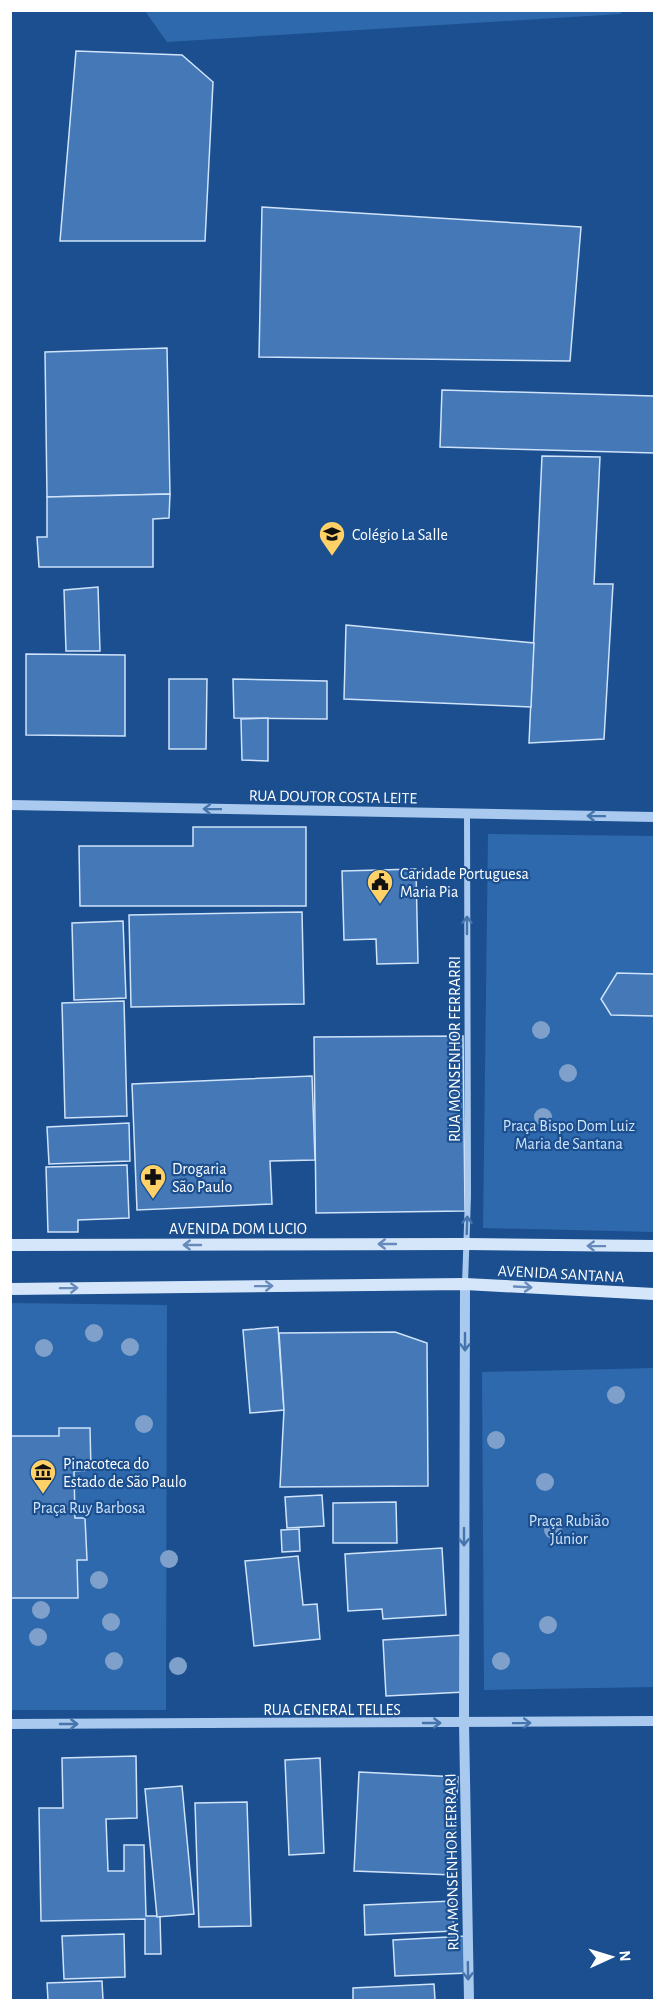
<svg xmlns="http://www.w3.org/2000/svg" width="665" height="2011" viewBox="0 0 665 2011" font-family="'Alegreya Sans',sans-serif">
  <style>
    .green { fill: #2e69ad }
    .building { fill: #4478b7; stroke: #cfe3fa; stroke-width: 1.5 }
    .lines { fill: none; stroke-linecap: round; stroke-linejoin: round }
    .minor { stroke: #a9c9ee; stroke-width: 6 }
    .tertiary { stroke: #a9c9ee; stroke-width: 10 }
    .secondary { stroke: #d6e6fa; stroke-width: 12 }
    .tree { fill: #7ea0ca }
    .oneway { stroke: #4674ac }
    .oneway2 { stroke: #668bba }
    .labels { text-anchor: middle; stroke-width: 4.5; stroke-linejoin: round; paint-order: stroke }
    .poi-label { font-size: 16px; fill: #fff; stroke: #1b4f8f; text-anchor: start }
    .street-label { font-size: 16px; fill: #fff; stroke: #1b4f8f }
    .park-label { font-size: 16px; fill: #cfe3fa; stroke: #1b4f8f }
  </style>
  <rect width="100%" height="100%" fill="#1b4f8f"/>
  <g class="green">
    <polygon points="145,11 623,11 620,14 167,42"/>
    <polygon points="488,834 654,836 654,1232 483,1228"/>
    <polygon points="11,1303 167,1305 166,1710 11,1710"/>
    <polygon points="654,1368 654,1687 484,1690 482,1372"/>
  </g>
  <g class="building">
    <polygon points="76,51 182,55 213,82 205,241 60,241"/>
    <polygon points="262,207 581,227 570,361 259,357"/>
    <polygon points="167,348 170,494 47,497 45,352"/>
    <polygon points="442,390 654,396 654,453 440,447"/>
    <polygon points="542,456 600,457 594,584 613,584 604,739 529,743"/>
    <polygon points="170,494 169,518 153,519 153,567 39,567 37,537 47,537 47,497"/>
    <polygon points="98,587 100,651 66,651 64,590"/>
    <polygon points="346,625 534,643 531,707 344,699"/>
    <polygon points="26,654 125,655 125,736 26,735"/>
    <polygon points="169,679 207,679 206,749 169,749"/>
    <polygon points="233,679 327,681 327,719 234,718"/>
    <polygon points="268,718 268,761 242,760 241,719"/>
    <polygon points="193,827 306,827 306,906 80,906 79,846 193,846"/>
    <polygon points="416,869 418,963 377,964 376,939 344,940 342,871"/>
    <polygon points="302,912 304,1004 131,1007 129,915"/>
    <polygon points="123,921 126,998 74,1000 72,923"/>
    <polygon points="617,973 654,974 654,1016 611,1015 601,999"/>
    <polygon points="124,1001 127,1116 65,1118 62,1003"/>
    <polygon points="463,1036 465,1211 316,1213 314,1037"/>
    <polygon points="312,1076 315,1160 270,1161 272,1204 137,1210 132,1084"/>
    <polygon points="129,1123 130,1161 49,1164 47,1127"/>
    <polygon points="127,1165 129,1218 78,1220 78,1232 48,1232 46,1167"/>
    <polygon points="278,1327 284,1410 250,1413 243,1330"/>
    <polygon points="395,1332 427,1343 428,1486 280,1487 284,1410 279,1333"/>
    <polygon points="59,1428 90,1428 91,1470 74,1471 75,1518 85,1518 87,1560 77,1560 78,1598 10,1598 10,1436 59,1436"/>
    <polygon points="322,1495 324,1526 287,1528 285,1497"/>
    <polygon points="396,1502 397,1543 333,1543 333,1503"/>
    <polygon points="299,1529 300,1551 282,1552 281,1530"/>
    <polygon points="442,1548 446,1615 383,1619 382,1609 348,1611 345,1554"/>
    <polygon points="298,1556 303,1605 317,1604 320,1639 254,1646 245,1561"/>
    <polygon points="462,1635 465,1692 386,1696 383,1640"/>
    <polygon points="136,1756 137,1818 106,1819 108,1871 124,1871 124,1845 144,1845 146,1916 160,1916 161,1954 145,1954 145,1919 41,1921 39,1808 63,1808 62,1758"/>
    <polygon points="320,1758 324,1853 289,1855 285,1760"/>
    <polygon points="359,1772 458,1777 453,1875 354,1871"/>
    <polygon points="182,1786 194,1914 157,1917 145,1789"/>
    <polygon points="247,1802 251,1926 199,1927 195,1803"/>
    <polygon points="452,1901 454,1931 365,1935 364,1905"/>
    <polygon points="124,1934 125,1977 64,1979 62,1936"/>
    <polygon points="466,1936 468,1973 395,1976 393,1940"/>
    <polygon points="102,1981 103,2000 48,2000 47,1983"/>
    <polygon points="434,1984 435,2000 353,2000 353,1988"/>
  </g>
  <g class="lines">
    <polyline class="minor" points="465,1284 468,1196 467,814"/>
    <g class="tertiary">
      <polyline points="10,805 654,817"/>
      <polyline points="465,1284 464,1723 469,2000"/>
      <polyline points="10,1724 654,1721"/>
    </g>
    <g class="secondary">
      <polyline points="10,1245 466,1244 654,1246"/>
      <polyline points="10,1289 465,1284 654,1294"/>
    </g>
  </g>
  <g class="tree">
    <circle cx="541" cy="1030" r="9"/>
    <circle cx="568" cy="1073" r="9"/>
    <circle cx="543" cy="1117" r="9"/>
    <circle cx="94" cy="1333" r="9"/>
    <circle cx="130" cy="1347" r="9"/>
    <circle cx="44" cy="1348" r="9"/>
    <circle cx="616" cy="1395" r="9"/>
    <circle cx="144" cy="1424" r="9"/>
    <circle cx="496" cy="1440" r="9"/>
    <circle cx="545" cy="1482" r="9"/>
    <circle cx="553" cy="1530" r="9"/>
    <circle cx="169" cy="1559" r="9"/>
    <circle cx="99" cy="1580" r="9"/>
    <circle cx="41" cy="1610" r="9"/>
    <circle cx="111" cy="1622" r="9"/>
    <circle cx="548" cy="1625" r="9"/>
    <circle cx="38" cy="1637" r="9"/>
    <circle cx="114" cy="1661" r="9"/>
    <circle cx="501" cy="1661" r="9"/>
    <circle cx="178" cy="1666" r="9"/>
  </g>
  <defs><path id="oneway-shaft" d="M-6 0H5M1.5-3L5.5 0L1.5 3" fill="none" stroke-width="1.6" stroke-linecap="round" stroke-linejoin="round" transform="scale(1.5)"/></defs>
  <g class="oneway">
    <use href="#oneway-shaft" transform="translate(212 809) rotate(-179)"/>
    <use href="#oneway-shaft" transform="translate(596 816) rotate(-179)"/>
    <use href="#oneway-shaft" transform="translate(467 925) rotate(-90)"/>
    <use href="#oneway-shaft" transform="translate(467 1225) rotate(-88)"/>
    <use href="#oneway-shaft" transform="translate(465 1342) rotate(90)"/>
    <use href="#oneway-shaft" transform="translate(464 1537) rotate(90)"/>
    <use href="#oneway-shaft" transform="translate(432 1723)"/>
    <use href="#oneway-shaft" transform="translate(522 1723) rotate(-1)"/>
    <use href="#oneway-shaft" transform="translate(69 1724)"/>
    <use href="#oneway-shaft" transform="translate(468 1971) rotate(89)"/>
  </g>
  <g class="oneway2">
    <use href="#oneway-shaft" transform="translate(387 1244) rotate(180)"/>
    <use href="#oneway-shaft" transform="translate(192 1245) rotate(180)"/>
    <use href="#oneway-shaft" transform="translate(596 1246) rotate(-179)"/>
    <use href="#oneway-shaft" transform="translate(264 1286) rotate(-1)"/>
    <use href="#oneway-shaft" transform="translate(523 1287) rotate(3)"/>
    <use href="#oneway-shaft" transform="translate(69 1288) rotate(-1)"/>
  </g>
  <defs>
    <g id="school-pin" transform="scale(1.35)"><path d="M0 17L-7.5 6A9.5 9.5 0 1 1 7.5 6Z" fill="#ffd166" stroke="#1b4f8f"/><path d="M0-5L7-2L0 1L-7-2ZM-4 1L0 2.5L4 1V4Q0 6-4 4Z" fill="#111"/></g>
    <g id="civic-pin" transform="scale(1.35)"><path d="M0 17L-7.5 6A9.5 9.5 0 1 1 7.5 6Z" fill="#ffd166" stroke="#1b4f8f"/><path d="M-.6-6.5H3V-4.5H.6V-3L4-1V1h2V6H-6V1h2V-1L-.6-3ZM-1.2 2.5V6h2.4V2.5Z" fill="#111"/></g>
    <g id="pharmacy-pin" transform="scale(1.35)"><path d="M0 17L-7.5 6A9.5 9.5 0 1 1 7.5 6Z" fill="#ffd166" stroke="#1b4f8f"/><path d="M-2-6h4v4h4v4h-4v4h-4v-4h-4v-4h4Z" fill="#111"/></g>
    <g id="museum-pin" transform="scale(1.35)"><path d="M0 17L-7.5 6A9.5 9.5 0 1 1 7.5 6Z" fill="#ffd166" stroke="#1b4f8f"/><path d="M0-6L6-3V-2H-6V-3ZM-5-1h2V3h-2ZM-1-1h2V3h-2ZM3-1h2V3H3ZM-6 4H6V6H-6Z" fill="#111"/></g>
  </defs>
  <g fill-rule="evenodd">
    <use href="#school-pin" x="332" y="534"/>
    <use href="#civic-pin" x="380" y="882"/>
    <use href="#pharmacy-pin" x="153" y="1177"/>
    <use href="#museum-pin" x="43" y="1472"/>
  </g>
  <g class="labels">
    <g class="poi-label">
      <text x="352" y="540">Colégio La Salle</text>
      <text x="400" y="879">Caridade Portuguesa<tspan x="400" dy="18">Maria Pia</tspan></text>
      <text x="172" y="1174">Drogaria<tspan x="172" dy="18">São Paulo</tspan></text>
      <text x="63" y="1469">Pinacoteca do<tspan x="63" dy="18">Estado de São Paulo</tspan></text>
    </g>
    <g class="street-label">
      <text transform="translate(333 796) rotate(1)" y="6">RUA DOUTOR COSTA LEITE</text>
      <text transform="translate(454 1049) rotate(-90)" y="6">RUA MONSENHOR FERRARRI</text>
      <text x="238" y="1234">AVENIDA DOM LUCIO</text>
      <text transform="translate(561 1273) rotate(3)" y="6">AVENIDA SANTANA</text>
      <text x="332" y="1715">RUA GENERAL TELLES</text>
      <text transform="translate(451 1862) rotate(-91)" y="6">RUA MONSENHOR FERRARI</text>
    </g>
    <g class="park-label">
      <text x="569" y="1131">Praça Bispo Dom Luiz<tspan x="569" dy="18">Maria de Santana</tspan></text>
      <text x="89" y="1513">Praça Ruy Barbosa</text>
      <text x="569" y="1526">Praça Rubião<tspan x="569" dy="18">Júnior</tspan></text>
    </g>
  </g>
  <rect width="665" height="2011" fill="none" stroke="#ffffff" stroke-width="24"/>
  <g transform="translate(611 1957) rotate(86)" stroke="#1b4f8f" stroke-width="4.5" paint-order="stroke">
  <path d="M0-4.5L10 22L0 15L-10 22Z" fill="#ffffff"/>
  <text y="-9" font-size="16" font-weight="bold" text-anchor="middle" fill="#ffffff">N</text>
  </g>
</svg>
